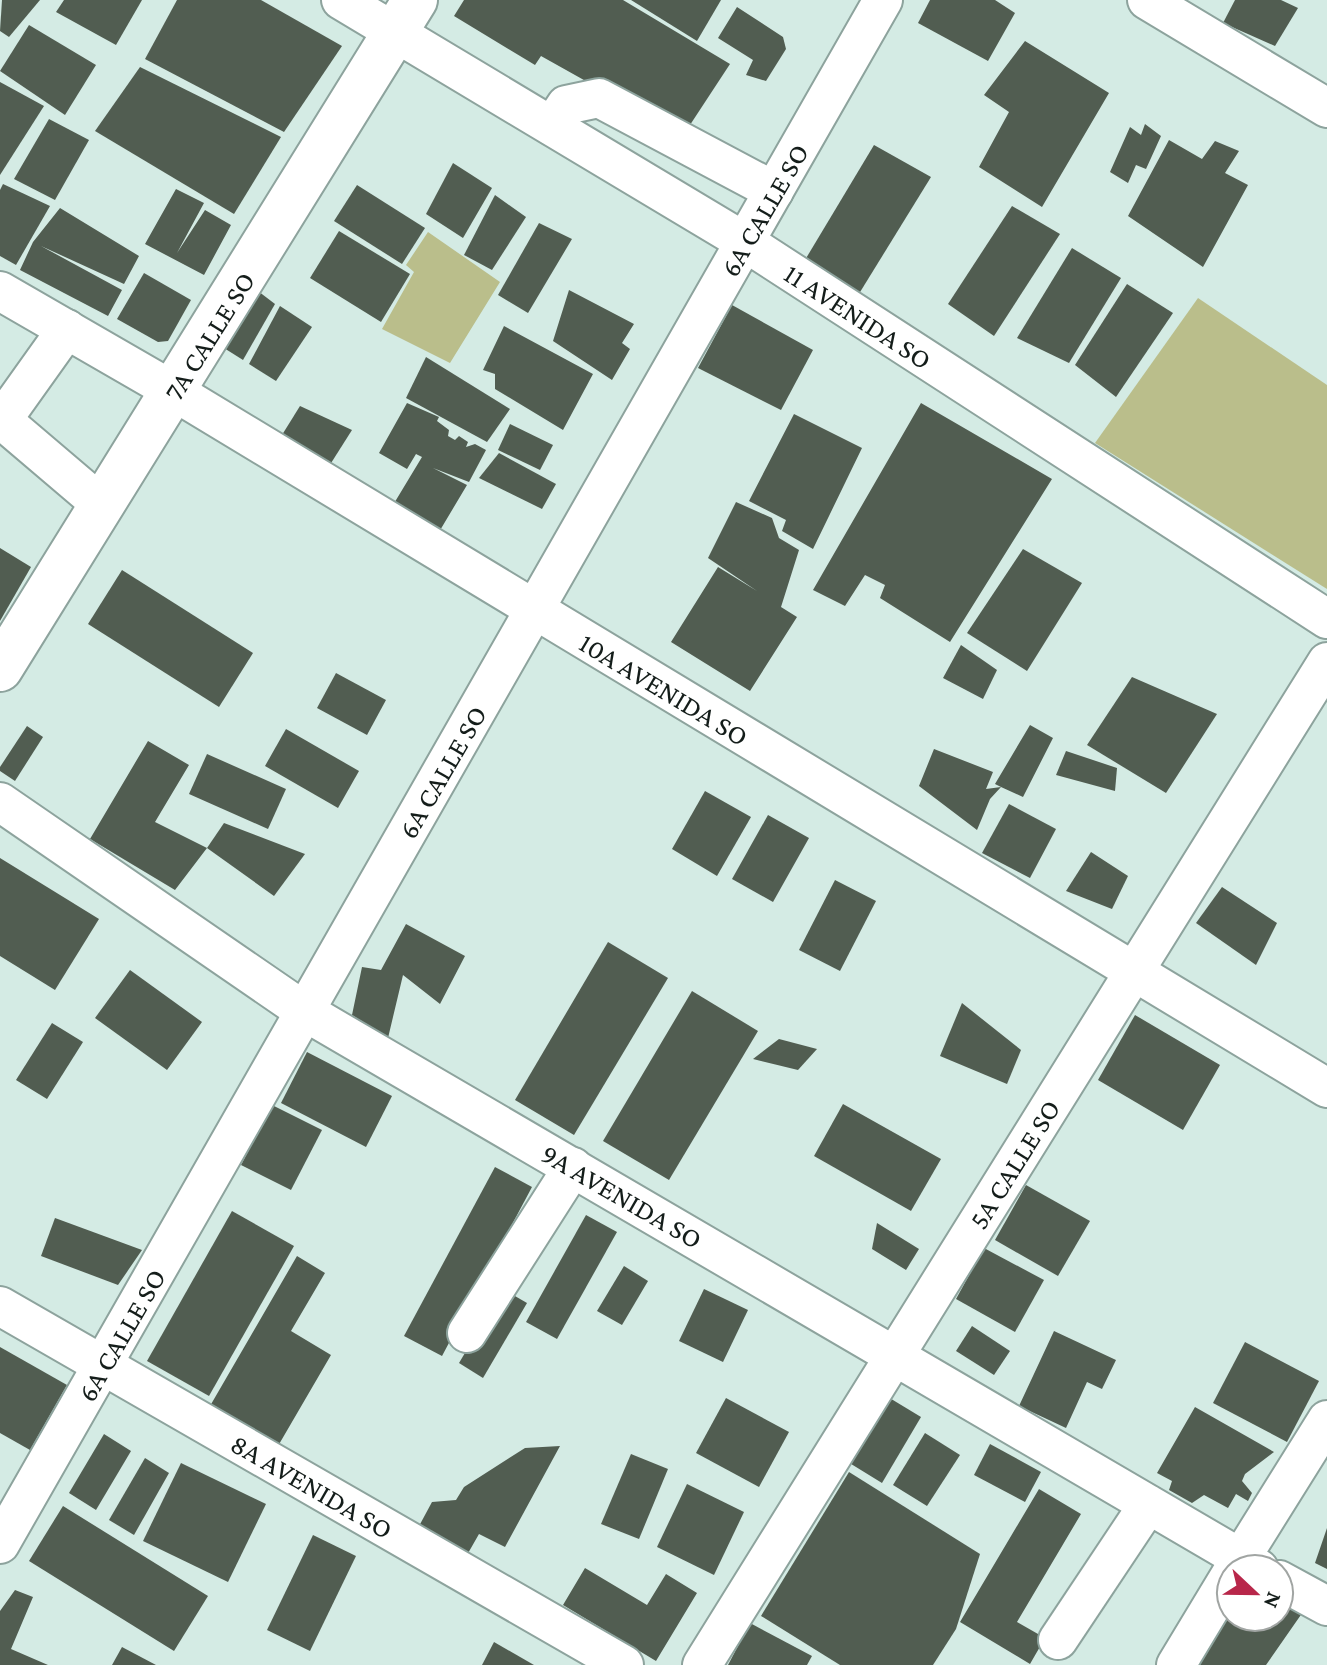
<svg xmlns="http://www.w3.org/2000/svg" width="1327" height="1665" viewBox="0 0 1327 1665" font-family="'Crimson Pro',serif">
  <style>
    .green { fill: #babe8b }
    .building { fill: #515d51 }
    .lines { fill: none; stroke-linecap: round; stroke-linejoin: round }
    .minor-casing { stroke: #8da39d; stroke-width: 42 }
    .major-casing { stroke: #8da39d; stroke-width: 48 }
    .minor { stroke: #fff; stroke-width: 38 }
    .major { stroke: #fff; stroke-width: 44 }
    .labels { text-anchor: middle; stroke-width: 8; stroke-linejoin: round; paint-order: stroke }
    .street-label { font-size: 28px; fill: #141d1a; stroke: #fff }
  </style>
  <rect width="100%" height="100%" fill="#d4ebe4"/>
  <g class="green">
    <polygon points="428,232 500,282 450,363 382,329 414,272 406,265"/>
    <polygon points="1198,298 1327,385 1327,589 1095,443"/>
  </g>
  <g class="building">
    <polygon points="2,0 40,0 9,37 0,31"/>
    <polygon points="64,0 142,0 116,45 56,12"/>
    <polygon points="177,0 261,0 342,46 284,132 145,59"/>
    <polygon points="464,0 623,0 730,64 688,128 675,131 541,56 535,65 454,16"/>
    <polygon points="631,0 721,0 697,41"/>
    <polygon points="930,0 995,0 1015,13 988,61 918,23"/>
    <polygon points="1235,0 1281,0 1298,8 1275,46 1223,23"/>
    <polygon points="737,7 783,37 786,49 766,81 746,75 753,60 718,38"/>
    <polygon points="29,25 96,65 65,115 0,71"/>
    <polygon points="1025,41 1109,93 1042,207 979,167 1009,112 984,95"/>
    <polygon points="140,67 281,137 234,214 95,131"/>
    <polygon points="0,82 44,106 0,175"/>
    <polygon points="49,119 89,140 55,200 14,179"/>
    <polygon points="1145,124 1161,136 1146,169 1136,165 1128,183 1110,172 1130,127 1141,135"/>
    <polygon points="1169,140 1202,159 1215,141 1239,151 1225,173 1248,185 1203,267 1128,216"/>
    <polygon points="874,145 931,177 857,297 805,260"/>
    <polygon points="453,163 492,188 463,238 426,214"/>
    <polygon points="3,184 50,206 16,265 0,256 0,190"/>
    <polygon points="357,185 425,228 402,264 334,221"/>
    <polygon points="176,189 204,203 177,253 205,210 231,225 204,275 145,244"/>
    <polygon points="495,195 526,217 492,270 464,255"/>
    <polygon points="1012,206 1060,234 994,336 948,304"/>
    <polygon points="60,208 139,256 124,284 41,246 122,290 108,316 20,270 33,242"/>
    <polygon points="539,223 572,239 528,313 498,295"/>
    <polygon points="339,231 410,274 381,322 310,278"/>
    <polygon points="1072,248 1121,278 1069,363 1017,338"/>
    <polygon points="144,273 191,300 168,341 158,342 117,319"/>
    <polygon points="1127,284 1173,313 1116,397 1075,365"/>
    <polygon points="250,285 275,304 243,360 216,343"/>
    <polygon points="569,290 634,324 622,343 630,349 612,380 553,341"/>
    <polygon points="732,305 813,350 781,410 698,368"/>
    <polygon points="280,306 312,327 276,381 249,364"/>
    <polygon points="504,326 593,374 563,430 495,389 495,374 483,370"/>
    <polygon points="426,357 510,409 487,442 406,398"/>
    <polygon points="407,403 439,417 437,421 449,430 448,436 455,440 459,436 468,442 466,447 475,444 486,450 469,482 433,468 467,485 439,532 390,510 422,457 416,454 407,469 379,453"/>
    <polygon points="921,403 1052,479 950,642 880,598 885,585 865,575 845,606 813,590"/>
    <polygon points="300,406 352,430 326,471 277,443"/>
    <polygon points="794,414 862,448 813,549 782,531 786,520 749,501"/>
    <polygon points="510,424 553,445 540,470 498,450"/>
    <polygon points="499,453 556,484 542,509 479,478"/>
    <polygon points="736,502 772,518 779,538 799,550 781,607 797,617 750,691 671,642 718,567 757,591 708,558"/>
    <polygon points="0,548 31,567 0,621"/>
    <polygon points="1023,549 1082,583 1027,671 967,633"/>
    <polygon points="122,570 253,653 219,707 88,624"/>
    <polygon points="961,645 997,670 983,699 943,678"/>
    <polygon points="336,673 386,700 367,735 317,708"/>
    <polygon points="1132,677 1217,714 1166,793 1087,745"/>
    <polygon points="1030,725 1053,738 1023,797 1001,787 990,799 977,830 919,786 934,749 993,772 986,789 1001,787 995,784"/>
    <polygon points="27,726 43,737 15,781 0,771 0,767"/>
    <polygon points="286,729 359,771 338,808 265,766"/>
    <polygon points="148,741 189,765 155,822 207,848 175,890 90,839"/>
    <polygon points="1066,751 1117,768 1115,791 1056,775"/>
    <polygon points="207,754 286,789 268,829 189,794"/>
    <polygon points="705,791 751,817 717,876 672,849"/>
    <polygon points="1009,804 1056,829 1030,878 982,853"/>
    <polygon points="768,815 809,838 773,902 732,879"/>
    <polygon points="224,823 305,854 274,896 207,848"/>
    <polygon points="1091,852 1128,876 1112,909 1066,891"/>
    <polygon points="0,858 99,919 55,990 0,956"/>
    <polygon points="835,880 876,901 840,971 799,950"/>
    <polygon points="1222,887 1277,923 1256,965 1196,923"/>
    <polygon points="406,924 465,956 440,1004 403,975 388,1038 352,1015 362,967 381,970"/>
    <polygon points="608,942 668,978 574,1135 515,1100"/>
    <polygon points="130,970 202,1022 167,1070 95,1018"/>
    <polygon points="692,991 758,1031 669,1180 603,1141"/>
    <polygon points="962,1003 1021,1050 1007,1084 940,1056"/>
    <polygon points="1135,1015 1220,1065 1183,1130 1098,1080"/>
    <polygon points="52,1023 83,1042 47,1099 16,1080"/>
    <polygon points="779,1039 817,1049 798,1070 753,1059"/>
    <polygon points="307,1052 392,1096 366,1147 281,1103"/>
    <polygon points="843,1104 941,1159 911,1211 814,1156"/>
    <polygon points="272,1105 322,1130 291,1190 241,1165"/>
    <polygon points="495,1167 532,1187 442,1356 404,1336"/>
    <polygon points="1026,1185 1090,1221 1058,1276 995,1240"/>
    <polygon points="232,1211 294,1246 209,1396 147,1361"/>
    <polygon points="586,1215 617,1232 557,1339 526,1322"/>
    <polygon points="55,1218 142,1250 118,1285 41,1256"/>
    <polygon points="877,1223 919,1249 906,1270 872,1249"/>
    <polygon points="984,1248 1044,1280 1015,1332 956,1299"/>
    <polygon points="297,1256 325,1273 291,1331 331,1355 278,1446 210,1406"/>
    <polygon points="624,1266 648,1281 622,1325 597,1311"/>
    <polygon points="503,1289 527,1303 483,1378 459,1363"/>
    <polygon points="704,1289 748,1310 723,1362 679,1341"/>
    <polygon points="972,1326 1010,1351 994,1375 956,1351"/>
    <polygon points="1054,1331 1116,1360 1102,1389 1087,1382 1066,1428 1019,1406"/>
    <polygon points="1245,1342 1319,1381 1287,1442 1213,1403"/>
    <polygon points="0,1347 67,1385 30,1450 0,1433"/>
    <polygon points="883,1394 921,1417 882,1483 843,1459"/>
    <polygon points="726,1398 789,1432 759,1487 696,1453"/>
    <polygon points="1195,1407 1274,1452 1245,1474 1242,1481 1252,1493 1248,1501 1236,1494 1228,1508 1204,1495 1192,1503 1169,1490 1172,1481 1157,1473"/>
    <polygon points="925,1433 960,1455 927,1506 893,1485"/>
    <polygon points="104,1434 131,1451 96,1510 69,1493"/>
    <polygon points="990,1444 1041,1472 1025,1502 974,1475"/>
    <polygon points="560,1446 505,1547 479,1534 467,1555 418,1528 432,1502 456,1500 464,1487 525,1448"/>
    <polygon points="631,1454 668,1469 639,1539 601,1524"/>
    <polygon points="145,1458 169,1473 134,1535 109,1520"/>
    <polygon points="181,1463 266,1504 228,1582 143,1541"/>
    <polygon points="849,1472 980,1554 956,1629 933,1665 840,1665 761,1616"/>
    <polygon points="687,1484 744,1512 714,1575 657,1547"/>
    <polygon points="1039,1489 1081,1514 1017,1622 1045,1638 1030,1664 960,1622"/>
    <polygon points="63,1506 208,1596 174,1651 29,1561"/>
    <polygon points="1327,1528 1327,1569 1315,1563"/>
    <polygon points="313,1535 356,1556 310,1651 267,1630"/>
    <polygon points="585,1568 647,1605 666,1574 697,1593 656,1661 563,1605"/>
    <polygon points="15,1590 33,1597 11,1649 48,1665 0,1665 0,1611"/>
    <polygon points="1279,1595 1305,1609 1266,1665 1197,1665 1231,1607 1231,1617 1279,1617"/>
    <polygon points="750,1623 812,1656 807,1665 728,1665"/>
    <polygon points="494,1642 534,1665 482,1665"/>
    <polygon points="122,1647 156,1665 112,1665"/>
  </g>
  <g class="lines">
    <g class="minor-casing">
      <g id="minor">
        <polyline points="341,0 745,242 1327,619"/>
        <polyline points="1147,0 1327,108"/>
        <polyline points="552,126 566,105 599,98 774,191"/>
        <polyline points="0,291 175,392 1327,1088"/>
        <polyline points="2,420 103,506"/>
        <polyline points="0,423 67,329"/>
        <polyline points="0,802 304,1011 1259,1569"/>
        <polyline points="0,1306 624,1665"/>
        <polyline points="467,1333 573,1167"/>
        <polyline points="0,1544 883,0"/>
        <polyline points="1234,1569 1327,1420"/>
        <polyline points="1279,1580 1327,1606"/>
        <polyline points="1058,1640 1148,1505"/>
        <polyline points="702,1665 1327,662"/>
        <polyline points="1176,1665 1231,1574"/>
      </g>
    </g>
    <g class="major-casing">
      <polyline id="major" points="0,669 415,0"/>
    </g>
    <use href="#minor" class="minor"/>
    <use href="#major" class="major"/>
  </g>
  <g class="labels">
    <g class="street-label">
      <text transform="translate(764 210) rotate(-60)" y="10">6A CALLE SO</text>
      <text transform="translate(858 316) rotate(33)" y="10">11 AVENIDA SO</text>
      <text transform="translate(209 336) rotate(-58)" y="10">7A CALLE SO</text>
      <text transform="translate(664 689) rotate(31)" y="10">10A AVENIDA SO</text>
      <text transform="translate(442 772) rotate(-60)" y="10">6A CALLE SO</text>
      <text transform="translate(1014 1164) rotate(-58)" y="10">5A CALLE SO</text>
      <text transform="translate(622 1196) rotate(30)" y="10">9A AVENIDA SO</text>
      <text transform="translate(121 1335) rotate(-60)" y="10">6A CALLE SO</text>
      <text transform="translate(312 1486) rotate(30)" y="10">8A AVENIDA SO</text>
    </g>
  </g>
  <g transform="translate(1255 1593) rotate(112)"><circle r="38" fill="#ffffff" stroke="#a1a5a3" stroke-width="2"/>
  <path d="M0-6L14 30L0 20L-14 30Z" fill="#b8274a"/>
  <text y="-12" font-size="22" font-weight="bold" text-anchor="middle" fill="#141d1a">N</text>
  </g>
</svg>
